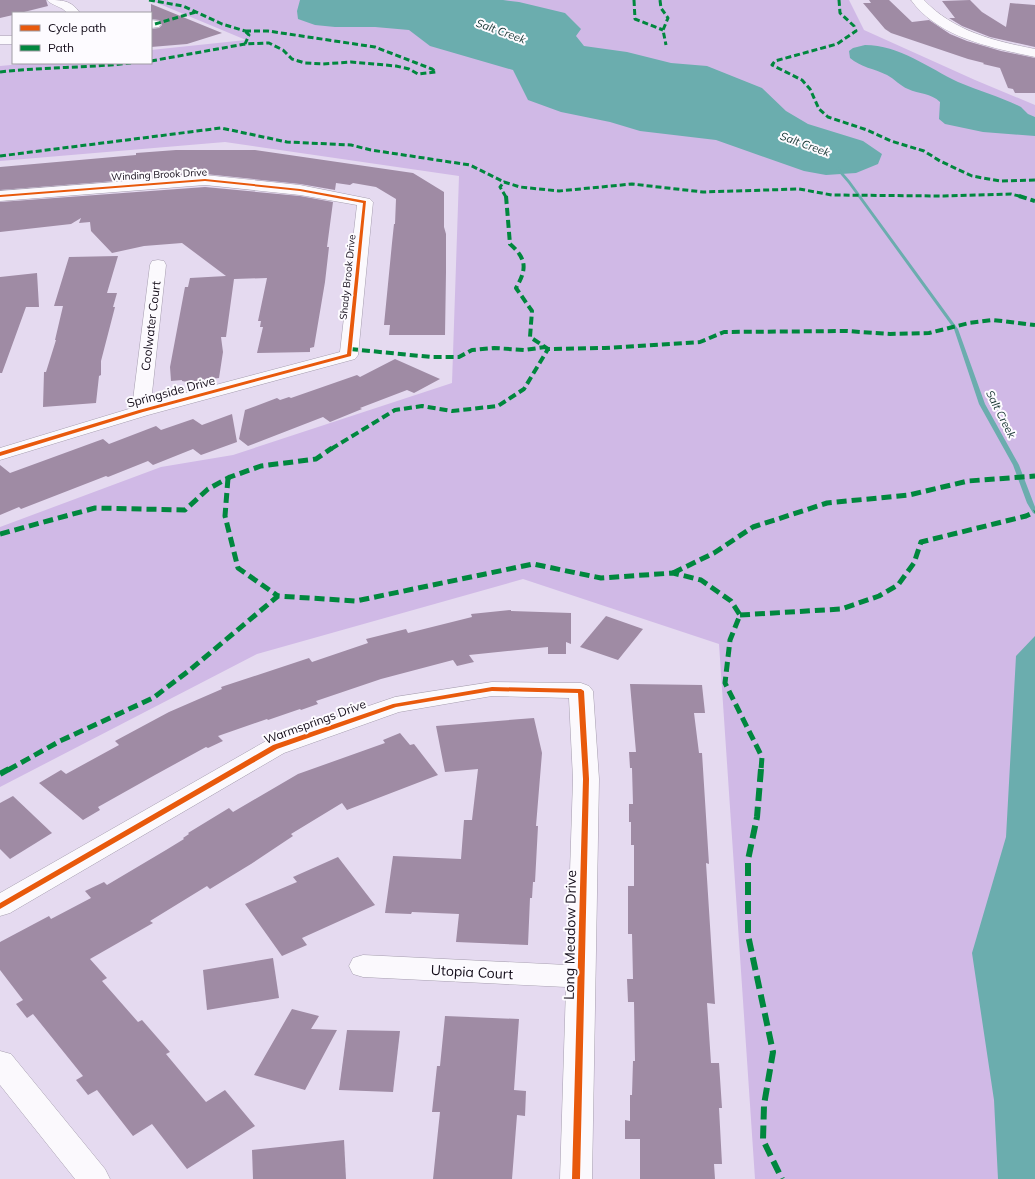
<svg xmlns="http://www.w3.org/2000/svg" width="1035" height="1179" viewBox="0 0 1035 1179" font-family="Mulish,sans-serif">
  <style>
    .green { fill: #d0b9e6 }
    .water { fill: #6badae }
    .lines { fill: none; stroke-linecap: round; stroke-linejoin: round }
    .stream { fill: #6badae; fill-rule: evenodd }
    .building { fill: #9f8ba4 }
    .minor-casing { stroke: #a69eaf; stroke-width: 1 }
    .minor { fill: #fbf9fd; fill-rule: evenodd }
    .quiet-far3 { stroke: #00873e; stroke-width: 3; stroke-dasharray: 6 3; stroke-linecap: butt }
    .quiet-far2 { stroke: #00873e; stroke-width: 4; stroke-dasharray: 8 4; stroke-linecap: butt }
    .quiet-far1 { stroke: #00873e; stroke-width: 5; stroke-dasharray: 10 5; stroke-linecap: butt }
    .quiet { stroke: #00873e; stroke-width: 6; stroke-dasharray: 13 6; stroke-linecap: butt }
    .cycleway-casing { stroke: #fdfbff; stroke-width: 2 }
    .cycleway { fill: #e8590c; fill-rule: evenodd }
    .labels { text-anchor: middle; stroke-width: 4; stroke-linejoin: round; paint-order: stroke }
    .far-street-label { font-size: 10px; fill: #120b18; stroke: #fdfbff }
    .far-water-label { font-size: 11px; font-style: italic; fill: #183633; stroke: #fdfbff }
    .street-label { font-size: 12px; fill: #120b18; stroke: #fdfbff }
    .near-street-label { font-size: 14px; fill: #120b18; stroke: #fdfbff }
  </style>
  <rect width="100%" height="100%" fill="#e5daf0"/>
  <polygon class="green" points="150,0 849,0 864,30 975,80 1035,105 1035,1179 755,1179 719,644 523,579 257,654 0,787 0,527 161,467 233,455 452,383 459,176 225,142 0,161 0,66 32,63 151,63 151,50 246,40"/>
  <g class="water">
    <polygon points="300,0 503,0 519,2 565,13 581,29 576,36 584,46 627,52 671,63 707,66 762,88 786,111 808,124 863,141 882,154 878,164 856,173 826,175 804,171 716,140 640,131 610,122 561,112 528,100 513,70 430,46 409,30 375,27 335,27 315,25 298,19 297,11"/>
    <path d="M865,45C899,45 929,68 958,82C979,91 1001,97 1021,107L1028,114L1035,117V136L983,132L945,124L939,119L940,102C931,93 919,94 908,89C900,86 895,79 887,75C875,69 860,67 850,58L849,51L853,48Z"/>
    <polygon points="1035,636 1035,1179 998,1179 994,1100 972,953 1006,837 1016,656"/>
  </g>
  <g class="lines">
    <polygon class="stream" points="836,167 838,167 850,181 958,329 985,404 1019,465 1035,507 1035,514 1033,513 1027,503 1013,465 979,404 954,329 848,183 836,169"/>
  </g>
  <g class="building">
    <polygon points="0,0 46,0 48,6 20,13 13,13 13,15 0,18"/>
    <polygon points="869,0 889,0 912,22 929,20 950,34 967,41 1001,51 1035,58 1035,93 1015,93 1013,89 1008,88 1000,68 983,64 984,63 968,59 891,33 885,29 863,3 871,3"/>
    <polygon points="970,0 982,12 1006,27 1010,3 1035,5 1035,47 990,37 962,26 949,18 955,18 942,1"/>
    <polygon points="151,4 222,33 187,44 151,47 151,29 159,28 162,25 159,20 151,19"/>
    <polygon points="176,150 255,150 413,173 444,192 444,227 446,234 446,272 445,335 389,335 390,325 384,325 392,243 394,224 395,224 396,199 376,187 353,183 350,185 336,183 335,190 300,184 205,174 0,190 0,167 136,155 136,153"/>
    <polygon points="205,187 300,196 333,202 327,247 329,247 325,282 314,347 310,348 310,352 257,353 263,327 260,327 261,321 258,321 267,278 234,279 226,337 221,337 223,352 219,378 187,382 182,381 182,380 171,381 170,367 185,287 188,287 190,278 226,276 182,243 144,246 112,253 91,231 90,222 79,223 81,218 71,224 0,232 0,202"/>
    <polygon points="118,256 107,293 117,293 113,307 115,307 101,361 101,375 99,376 96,403 43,407 44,372 46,372 56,340 55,340 63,306 54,306 69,257"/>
    <polygon points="37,273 39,307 26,307 2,373 0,373 0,277"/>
    <polygon points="395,359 440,379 414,393 407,390 360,408 362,409 330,422 323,417 248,446 239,439 245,410 277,398 280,400 289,397 291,398 357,375 360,377"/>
    <polygon points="232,414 237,442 201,455 193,449 153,465 148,461 108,477 106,476 21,509 19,507 0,515 0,465 10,473 103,439 109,444 156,426 161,430 193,419 202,425"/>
    <polygon points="511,610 511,611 571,613 571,644 566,642 566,654 548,654 548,647 469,655 474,662 457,666 453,660 381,679 316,701 318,704 301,710 300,709 268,720 267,719 218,736 223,741 208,748 206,747 155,775 98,807 100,810 83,820 39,783 61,770 66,774 119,745 115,741 169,712 222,689 221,687 309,658 312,662 368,643 366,639 406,629 408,633 472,617 471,614"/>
    <polygon points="606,616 643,629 618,660 580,647"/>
    <polygon points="630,684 702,685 705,713 694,713 699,753 702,753 709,864 706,863 715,1004 707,1003 711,1063 719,1063 722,1108 719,1108 722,1164 714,1164 715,1179 640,1179 640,1139 625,1139 625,1120 630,1121 630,1095 632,1095 633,1061 635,1061 634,1002 628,1002 627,979 633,979 632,934 628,934 628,886 634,886 634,845 631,845 631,822 629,822 629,804 633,804 632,768 630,768 629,752 636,752"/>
    <polygon points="534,718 542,753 536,826 538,826 535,882 533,882 532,898 530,898 528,945 456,942 459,914 412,912 411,914 385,913 393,856 461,859 464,820 472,820 478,769 445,772 436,726"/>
    <polygon points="400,733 410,745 414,744 438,775 347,810 342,803 291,834 293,836 251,864 210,889 207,886 150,921 153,923 90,959 107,978 102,981 138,1022 142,1020 170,1052 166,1054 206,1102 225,1090 255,1126 187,1169 152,1124 133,1136 97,1090 88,1095 76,1080 83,1076 33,1014 27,1018 16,1004 23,1000 0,970 0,942 49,916 51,919 91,898 85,891 104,882 107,885 166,850 184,839 183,838 189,834 188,833 229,808 233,812 298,774 385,743 383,740"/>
    <polygon points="13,796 52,833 10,859 0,849 0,803"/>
    <polygon points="338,857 375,905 302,938 307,945 282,956 245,904 297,882 293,877"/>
    <polygon points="273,958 279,998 207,1010 203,970"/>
    <polygon points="292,1009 319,1016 311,1029 337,1030 305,1090 254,1075"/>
    <polygon points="445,1016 519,1019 514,1090 526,1091 525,1116 517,1115 512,1179 433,1179 440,1112 432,1112 437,1066 440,1066"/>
    <polygon points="347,1030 400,1031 393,1092 339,1090"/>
    <polygon points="344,1140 346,1179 253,1179 252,1150"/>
  </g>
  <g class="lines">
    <g class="minor-casing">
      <g id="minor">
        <path d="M47,0C62,0 71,0 80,13H67C62,6 52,6 47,0Z"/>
        <path d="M911,0H924C953,31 994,41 1035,49V57C993,48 938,38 911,0Z"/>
        <polygon points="151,20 159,21 161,24 159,27 151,28"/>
        <rect x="0" y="36" width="13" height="8"/>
        <polygon points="205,175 300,185 370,199 373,202 358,355 355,359 148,415 0,460 0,448 132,408 150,265 152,261 158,260 164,261 166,265 151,402 340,352 357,205 300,195 205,185 0,201 0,191"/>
        <polygon points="492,682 581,683 589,686 593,691 599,779 592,1179 560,1179 566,987 363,977 353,974 349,966 353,958 363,955 567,965 573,779 569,698 492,696 399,712 284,753 10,913 0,916 0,893 266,741 395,697"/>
        <polygon points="0,1051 11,1054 105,1169 110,1179 75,1179 0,1085"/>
      </g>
    </g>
    <use href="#minor" class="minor"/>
    <g class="quiet-far3">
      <polyline points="149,0 183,6 222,24 245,31"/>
      <polyline points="634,0 635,19 663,30"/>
      <polyline points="660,0 661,8 668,18 663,30 666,45"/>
      <polyline points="839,0 840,13 854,26 856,31 837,44 775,61 772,65 802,80 810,89 819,109 828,117 867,130 891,141 924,151 940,161 972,176 1000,181 1035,180"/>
      <polyline points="155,24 196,12"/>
      <polygon points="245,31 268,31 375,47 432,69 436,72 418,74 409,69 396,66 351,62 323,64 305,63 292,59 283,50 269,43 245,44 249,35"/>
      <polyline points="151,61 245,44"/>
      <path d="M0,72C44,67 87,68 131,63"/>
      <polyline points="0,156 221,128 287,142 351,145 371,150 470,165 504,182"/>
      <polyline points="506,197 500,187 504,182 520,187 559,191 632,184 703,192 799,189 832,195 944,196 1011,194 1023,197"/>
    </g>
    <g class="quiet-far2">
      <path d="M506,196L510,244C527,259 527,269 516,288L532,311L530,337L548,349L605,348L700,342L724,332L847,331L890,334L929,333L969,323L993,320L1035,325"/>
      <polyline points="1019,196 1035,201"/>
      <polyline points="350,349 431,357 459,357 472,350 494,348 525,350 545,347"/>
      <polyline points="331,449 395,410 422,406 452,411 498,406 524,389 548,349"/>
    </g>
    <g class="quiet-far1">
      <polyline points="228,478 225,516 238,568 278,596"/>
      <polyline points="0,534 95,508 185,510 208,489 230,477 261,466 316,459 332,448"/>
      <polyline points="673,573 714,553 753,527 827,503 909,495 968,481 1035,476"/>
      <polyline points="740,615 841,609 879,596 898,585 914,563 921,542 1026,516 1035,512"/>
      <polyline points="8,770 60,741 153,698 191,669 278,596 356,601 533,564 601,578 673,573 701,580 731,601 740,615 730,640 725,683 762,757 761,770"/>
    </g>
    <g class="quiet">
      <polyline points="761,769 757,817 748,860 748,935 773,1052 764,1105 763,1140 782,1179"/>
      <polyline points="0,774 9,769"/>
    </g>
    <g class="cycleway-casing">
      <g id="cycleway">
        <polygon points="205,179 300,189 366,201 351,356 143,412 0,456 0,452 139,410 347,354 363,203 300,191 205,181 0,197 0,195"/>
        <polygon points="492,687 581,689 584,691 589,779 580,1179 572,1179 583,779 578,693 492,691 396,707 277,749 0,909 0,903 273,745 393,704"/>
      </g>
    </g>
    <use href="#cycleway" class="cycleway"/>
  </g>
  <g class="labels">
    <g class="far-street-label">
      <text transform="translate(159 174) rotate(-3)" y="4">Winding Brook Drive</text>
      <text transform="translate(347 277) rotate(-84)" y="4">Shady Brook Drive</text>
    </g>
    <g class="far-water-label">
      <text transform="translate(501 31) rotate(20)" y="4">Salt Creek</text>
      <text transform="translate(805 144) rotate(20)" y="4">Salt Creek</text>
      <text transform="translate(1001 414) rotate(63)" y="4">Salt Creek</text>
    </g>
    <g class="street-label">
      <text transform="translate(151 326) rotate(-83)" y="4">Coolwater Court</text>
      <text transform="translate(171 392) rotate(-15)" y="4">Springside Drive</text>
      <text transform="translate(315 722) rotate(-20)" y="4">Warmsprings Drive</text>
    </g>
    <g class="near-street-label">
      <text transform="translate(570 935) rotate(-89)" y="5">Long Meadow Drive</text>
      <text transform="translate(472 972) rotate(3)" y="5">Utopia Court</text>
    </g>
  </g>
  <rect x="12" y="12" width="140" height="52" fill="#fdfbff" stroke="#9f9ba3"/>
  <rect x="20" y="25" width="20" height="6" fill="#e8590c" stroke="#9f9ba3"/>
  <text x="48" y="32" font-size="12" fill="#120b18">Cycle path</text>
  <rect x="20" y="45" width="20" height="6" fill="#00873e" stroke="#9f9ba3"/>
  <text x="48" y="52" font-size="12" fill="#120b18">Path</text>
</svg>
